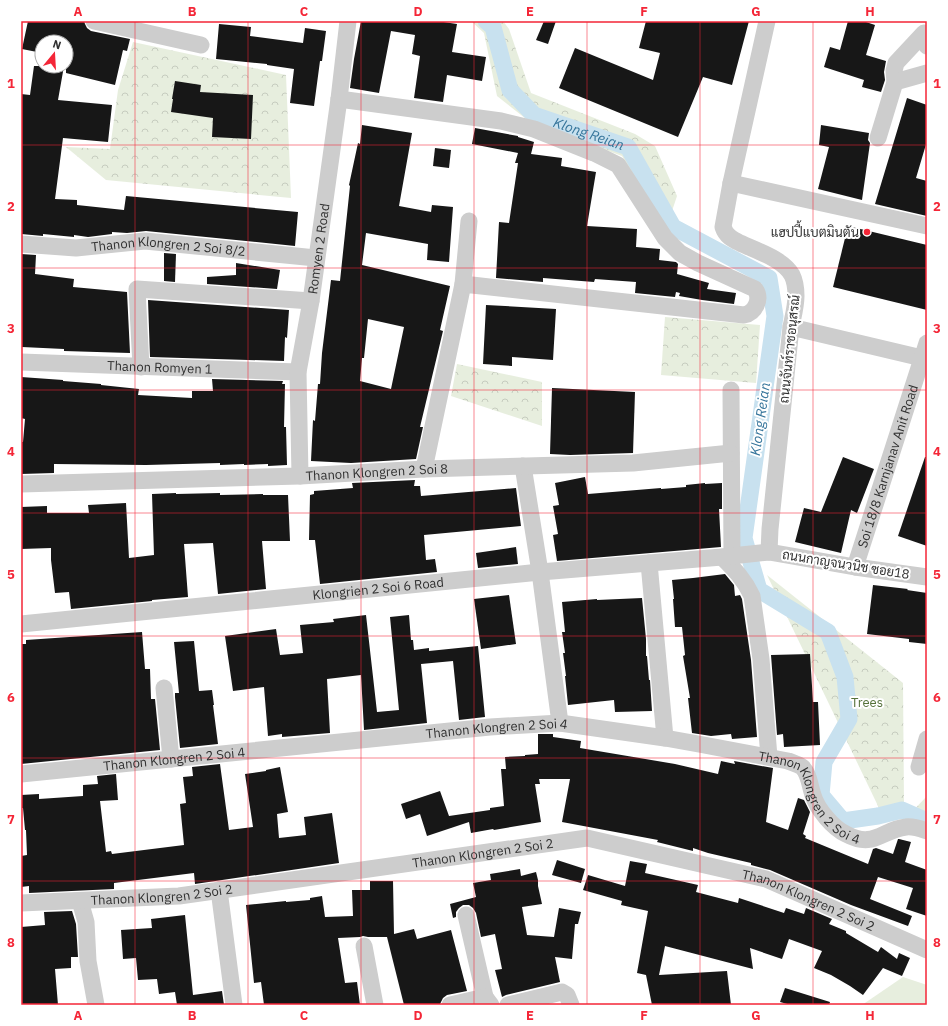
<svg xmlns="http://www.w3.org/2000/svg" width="948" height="1026" viewBox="0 0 948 1026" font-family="'IBM Plex Sans',Sarabun,sans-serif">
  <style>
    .green { fill: #e7eede }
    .forest { fill: url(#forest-crowns) }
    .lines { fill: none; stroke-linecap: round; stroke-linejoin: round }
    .canal { stroke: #c8e1ef; stroke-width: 17 }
    .building { fill: #171717; fill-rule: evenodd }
    .minor { stroke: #cdcdcd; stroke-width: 17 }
    .grid { fill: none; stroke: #f42637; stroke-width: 1; stroke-opacity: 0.55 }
    .poi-dot { fill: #f42637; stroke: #fff; stroke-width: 1.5 }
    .labels { text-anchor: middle; stroke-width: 4; stroke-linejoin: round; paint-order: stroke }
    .poi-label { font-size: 13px; fill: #303030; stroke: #fff; text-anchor: end }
    .street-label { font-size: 13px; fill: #303030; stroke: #fff }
    .park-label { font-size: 13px; fill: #547139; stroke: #fff }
    .water-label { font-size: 14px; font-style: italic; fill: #36759b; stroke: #fff }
    .neatline { fill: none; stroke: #f42637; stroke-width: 1.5 }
    .grid-label { font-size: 13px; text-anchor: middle; font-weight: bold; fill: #f42637 }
  </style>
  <defs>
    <pattern id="forest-crowns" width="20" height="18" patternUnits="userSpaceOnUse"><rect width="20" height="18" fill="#e7eede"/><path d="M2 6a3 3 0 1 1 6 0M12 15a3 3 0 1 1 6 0" fill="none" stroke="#c6ccbf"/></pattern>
  </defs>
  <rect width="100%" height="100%" fill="#fff"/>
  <polygon class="green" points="903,977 927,985 927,1005 862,1005"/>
  <g class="forest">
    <polygon points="471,21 503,21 509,29 531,93 635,134 655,146 677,196 666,229 622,156 530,122 497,96 484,33"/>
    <polygon points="133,42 286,75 291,198 106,180 66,147 110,149 118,90"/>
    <polygon points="665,317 760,325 756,383 661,375"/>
    <polygon points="457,364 542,382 542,426 451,396"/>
    <polygon points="767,575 903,683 904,802 879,808"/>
    <polygon points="927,796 927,824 907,817"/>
  </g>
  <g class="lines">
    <path class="canal" id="s1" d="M486,21L493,27L510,90L534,115L628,147L673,227L769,278L775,316L744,538L759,590L828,632L845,677L849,719L824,762L821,795L843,821L878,816L902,810L927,821"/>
  </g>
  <g class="building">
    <polygon points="28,21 84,21 85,24 87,28 91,31 130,39 127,51 123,50 115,85 66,73 66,42 42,42 42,53 22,49"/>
    <polygon points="361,21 437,21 457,24 452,52 486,57 482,81 447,75 443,102 414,98 420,56 412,54 415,35 391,31 379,93 350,88 354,59"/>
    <polygon points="544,21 556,21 548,44 536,40"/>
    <polygon points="646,21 749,21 732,85 703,77 678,137 559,88 575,48 653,80 660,53 639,48"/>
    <polygon points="848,21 863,21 875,25 866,55 886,61 884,72 885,80 881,92 862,87 864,80 824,67 830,47 840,50"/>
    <polygon points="219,24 251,27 250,36 303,43 305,28 326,31 322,61 320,61 314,106 290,103 294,69 267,65 267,64 216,59"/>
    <polygon points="34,66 64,66 58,100 112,105 108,142 63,138 55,199 77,200 77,205 124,210 126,196 298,212 295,246 146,231 127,233 112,232 112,234 88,237 74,235 74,237 43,234 43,236 21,234 21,94 30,95"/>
    <polygon points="175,81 201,85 200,92 253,95 251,139 212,137 213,118 171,112 173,99 172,99"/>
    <polygon points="907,98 927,105 927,141 916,178 927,181 927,216 875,204"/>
    <path d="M362,125L412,133L399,206L431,212L432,205L453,207L449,262L427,260L428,244L366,233L362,265L450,286L440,330L443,331L420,427H423L416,459L351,463L311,461L313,420L315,421L318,384H320L322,353L331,280L340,281L350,186L349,185L358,143L360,144ZM368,319L404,327L391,389L360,381L362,358H364Z"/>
    <polygon points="821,125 869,133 868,140 870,143 862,200 818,189 829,147 819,145"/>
    <polygon points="475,128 518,136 518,137 534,142 531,154 562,158 561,166 596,172 587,226 637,229 636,247 660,249 659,260 676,262 678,264 677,274 709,283 707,289 736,293 734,304 702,300 679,296 680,293 676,292 675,297 635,293 636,282 595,279 594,282 543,278 543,282 496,278 499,222 509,223 518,163 515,163 518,153 472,144"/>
    <polygon points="435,148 451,150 449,168 433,166"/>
    <polygon points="848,226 927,245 927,310 833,287"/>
    <polygon points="164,253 176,254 175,282 164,281"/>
    <polygon points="21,254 36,255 35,274 74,279 73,287 127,292 130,353 64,351 64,349 22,347 22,316 21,316"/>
    <polygon points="236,263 280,270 277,289 207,284 207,277 236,275"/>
    <polygon points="148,300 289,310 287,338 285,337 284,361 150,357"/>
    <polygon points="486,305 556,309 553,360 512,357 512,366 483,364"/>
    <polygon points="21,377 63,380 63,381 101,384 101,385 139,389 138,395 192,398 192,391 213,391 212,379 283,381 282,384 285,384 284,427 286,427 287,465 268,466 268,464 244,465 244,464 220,465 220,463 146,465 54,464 54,473 21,474 21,442 23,442 25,419 21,418"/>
    <polygon points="552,388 635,392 633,453 570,455 550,454"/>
    <polygon points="843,457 874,469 857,513 851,510 841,553 795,542 804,508 821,512"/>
    <polygon points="925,457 927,457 927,546 898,536"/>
    <polygon points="585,477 588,494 661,488 661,489 686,487 686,485 705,483 705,484 722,483 722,509 719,509 721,547 557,561 553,535 558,534 553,506 559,505 555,483"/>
    <polygon points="415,480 414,486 420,486 421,496 516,488 521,526 424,535 426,560 435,559 437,572 320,584 315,540 309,540 310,495 314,494 314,491 353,488 352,483"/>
    <polygon points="176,493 176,494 220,493 220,495 263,494 263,495 288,495 290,541 262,541 266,589 218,594 213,543 184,544 188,597 152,600 152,601 71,609 69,592 55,593 51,560 51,548 21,549 21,507 47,506 47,513 89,513 88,505 126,503 129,558 154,555 152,494"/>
    <polygon points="516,547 518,564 478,568 476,553"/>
    <polygon points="725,574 734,585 735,596 740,595 742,599 751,660 757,737 732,739 731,734 711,736 692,733 688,698 690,698 683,656 685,655 682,627 675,627 673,599 674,599 672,580 693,578"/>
    <polygon points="873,585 908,589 907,590 927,593 927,644 909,642 909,639 867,634"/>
    <polygon points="509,595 516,644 481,649 474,599"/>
    <polygon points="642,598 646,639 646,656 647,656 649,680 650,680 652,711 615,712 614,700 568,705 565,676 566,676 563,653 565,653 562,632 565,632 562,602 597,599 597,600"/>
    <polygon points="366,615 377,712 399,710 390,617 409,615 411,640 413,640 414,650 429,648 429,651 478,646 485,717 459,720 453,661 421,664 427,723 364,730 361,675 327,679 330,733 282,737 282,734 268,736 264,687 233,691 225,636 276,629 280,655 303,653 300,625 334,622 333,619"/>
    <polygon points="142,632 145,669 150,669 151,699 155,699 160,750 21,764 21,644 26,644 26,640"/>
    <polygon points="194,641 199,691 212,690 214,705 213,705 218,744 180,748 175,697 175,693 179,693 174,642"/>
    <polygon points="810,654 813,702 818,702 820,745 784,747 783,734 777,735 771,655"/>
    <polygon points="538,734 553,734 553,737 581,741 580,748 675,764 718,774 721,761 735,764 734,761 773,768 766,822 788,830 798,798 804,800 810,812 803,834 806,836 805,838 868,864 873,849 876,848 893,854 898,839 899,839 911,842 905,862 927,870 927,916 906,909 913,888 878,877 870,899 912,916 908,926 851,905 770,870 751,865 751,863 708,853 693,848 693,851 657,842 658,840 562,822 570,779 539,779 540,784 535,784 541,822 494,830 493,829 471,833 469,822 427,836 420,814 406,819 401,804 440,791 449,816 490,810 490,808 504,806 501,769 506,769 505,757 525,756 525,755 538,754"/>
    <polygon points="220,764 229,830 253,827 245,774 266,771 266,770 280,767 288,812 277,814 279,838 306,835 304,817 332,813 339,863 195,884 194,873 114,883 114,889 29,893 29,886 21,887 21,856 27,855 26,830 25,830 23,808 21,808 21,795 39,794 39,799 83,796 83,785 98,784 97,776 116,774 118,800 100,801 106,852 111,851 112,854 184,845 180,804 186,803 183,777 193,776 192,767"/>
    <polygon points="557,860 585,869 581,883 552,875"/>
    <polygon points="630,861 647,864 645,873 698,885 696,892 738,903 739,898 784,913 786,908 804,914 806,908 832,919 829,924 846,931 846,933 878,952 881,947 897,959 899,953 910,958 902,976 883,968 863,995 850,986 831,975 814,968 822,951 789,939 782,959 750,948 753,969 665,946 659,975 727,971 731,1005 652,1005 646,975 637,973 648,911 621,905 622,901 583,890 588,875 625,886"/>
    <polygon points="520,869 521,876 536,872 538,880 538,886 542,904 522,907 527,935 554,937 559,908 581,912 578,924 575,924 572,959 555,957 560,982 506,995 502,997 495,970 502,969 495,934 481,937 476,913 473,908 469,905 463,905 459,908 456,912 456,917 453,918 450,904 476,897 473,883 491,880 490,874"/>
    <polygon points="370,881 393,881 394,934 414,929 417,939 451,930 467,991 447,995 443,998 440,1004 438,1005 404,1005 387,937 368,937 363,936 360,937 338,938 345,983 357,982 360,1005 264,1005 261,982 254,983 246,905 286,901 286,902 310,900 310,898 322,896 325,917 353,916 352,890 370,890"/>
    <polygon points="72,911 76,924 78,957 71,957 71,968 55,969 58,1005 21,1005 21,927 45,925 44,912"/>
    <polygon points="185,915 193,995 222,991 224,1005 177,1005 175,992 159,994 157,979 138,980 136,958 123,959 121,930 152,928 151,919"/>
    <polygon points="785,988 830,1002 829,1005 791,1005 780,1002"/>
  </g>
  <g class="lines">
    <g class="minor">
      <polyline points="94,21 201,45"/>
      <path d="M767,21L731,183L723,227C726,236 732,239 740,243C757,251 783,259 792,275C795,281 796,290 796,296C796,306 793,317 791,327L770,529L769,552"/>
      <polyline points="895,82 894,71 896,63 924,33 927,46"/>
      <path d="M339,99L501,121L534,129L594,153L618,165L665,238L680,253L698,263L755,289C762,299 755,313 744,315L463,284L424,469"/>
      <polyline points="878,138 895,82 927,73"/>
      <polyline points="731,183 927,226"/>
      <path id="s2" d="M21,244L76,248L145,241L316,258"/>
      <polyline points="463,284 469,221"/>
      <polyline points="791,327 922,358"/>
      <path id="s3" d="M21,362L298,372"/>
      <polyline points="141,367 137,289 311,301"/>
      <polyline points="731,390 732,556"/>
      <polyline points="523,466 540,572 560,723"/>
      <path id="s4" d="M300,476L298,372L311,301L339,99L348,21"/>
      <path id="s5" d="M21,484L300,476L424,469L633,463L731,453"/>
      <path d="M722,557C735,570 744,579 752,596L761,659L769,757"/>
      <polyline points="649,563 665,738"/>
      <path id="s6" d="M855,567L927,343"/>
      <path id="s7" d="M21,624L540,572L722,557L769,552L855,567L927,577"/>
      <polyline points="164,688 171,759"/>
      <polyline points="919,767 927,739"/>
      <path id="s8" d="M21,774L490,727L560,723L665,738L704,745L788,761C793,763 798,764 802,767C809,773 810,787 813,795C817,809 833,828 846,834C874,849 881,830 906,827C913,826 921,829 927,831"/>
      <polyline points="219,890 234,1005"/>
      <polyline points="80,901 86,922 88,961 96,1005"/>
      <path id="s9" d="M21,903L179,896L587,838L766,879L927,950"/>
      <polyline points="466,915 485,997"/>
      <polyline points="364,946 375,1005"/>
      <polyline points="450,1005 485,997 491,1005"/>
      <polyline points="508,1005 562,992 567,995 571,1005"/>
    </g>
  </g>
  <path class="grid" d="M135,21V1005M248,21V1005M361,21V1005M474,21V1005M587,21V1005M700,21V1005M813,21V1005M21,145H927M21,268H927M21,390H927M21,513H927M21,636H927M21,758H927M21,881H927"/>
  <circle class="poi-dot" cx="867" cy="232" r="4"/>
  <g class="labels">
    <g class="poi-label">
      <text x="859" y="237">แฮปปี้แบตมินตัน</text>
    </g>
    <g class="street-label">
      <text dy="5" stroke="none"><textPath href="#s4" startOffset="229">Romyen 2 Road</textPath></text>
      <text dy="5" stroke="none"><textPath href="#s2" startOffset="148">Thanon Klongren 2 Soi 8/2</textPath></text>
      <text transform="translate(789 349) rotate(-84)" y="5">ถนนจันท์ราชอนุสรณ์</text>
      <text dy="5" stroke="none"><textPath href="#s3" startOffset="139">Thanon Romyen 1</textPath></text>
      <text dy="5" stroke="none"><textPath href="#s6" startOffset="106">Soi 18/8 Karnjanav Anit Road</textPath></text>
      <text dy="5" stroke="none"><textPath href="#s5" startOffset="356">Thanon Klongren 2 Soi 8</textPath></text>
      <text transform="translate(846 564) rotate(9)" y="5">ถนนกาญจนวนิช ซอย18</text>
      <text dy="5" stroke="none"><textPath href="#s7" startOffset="359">Klongrien 2 Soi 6 Road</textPath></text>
      <text dy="5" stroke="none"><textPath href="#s8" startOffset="478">Thanon Klongren 2 Soi 4</textPath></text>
      <text dy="5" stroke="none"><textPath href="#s8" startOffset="154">Thanon Klongren 2 Soi 4</textPath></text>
      <text dy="5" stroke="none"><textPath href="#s8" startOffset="814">Thanon Klongren 2 Soi 4</textPath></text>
      <text dy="5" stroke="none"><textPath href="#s9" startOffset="465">Thanon Klongren 2 Soi 2</textPath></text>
      <text dy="5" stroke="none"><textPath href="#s9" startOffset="141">Thanon Klongren 2 Soi 2</textPath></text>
      <text dy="5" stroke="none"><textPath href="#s9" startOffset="801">Thanon Klongren 2 Soi 2</textPath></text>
    </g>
    <g class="park-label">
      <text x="867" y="707">Trees</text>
    </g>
    <g class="water-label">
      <text dy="5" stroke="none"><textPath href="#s1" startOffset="167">Klong Reian</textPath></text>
      <text transform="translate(760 419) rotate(-82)" y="5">Klong Reian</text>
    </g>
  </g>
  <rect width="948" height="1026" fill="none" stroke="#ffffff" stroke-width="44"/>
  <g transform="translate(54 54) rotate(18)"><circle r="19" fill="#ffffff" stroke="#acacac"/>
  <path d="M0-3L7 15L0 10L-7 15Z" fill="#f42637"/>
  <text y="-6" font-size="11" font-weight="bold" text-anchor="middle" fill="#303030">N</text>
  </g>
  <rect x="22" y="22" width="904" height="982" class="neatline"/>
  <g class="grid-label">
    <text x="78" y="16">A</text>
    <text x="192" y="16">B</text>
    <text x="304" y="16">C</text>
    <text x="418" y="16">D</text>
    <text x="530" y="16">E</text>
    <text x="644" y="16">F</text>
    <text x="756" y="16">G</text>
    <text x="870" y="16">H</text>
    <text x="11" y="88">1</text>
    <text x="937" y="88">1</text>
    <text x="11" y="211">2</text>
    <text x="937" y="211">2</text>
    <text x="11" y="333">3</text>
    <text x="937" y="333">3</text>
    <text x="11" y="456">4</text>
    <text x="937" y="456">4</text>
    <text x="11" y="579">5</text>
    <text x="937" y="579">5</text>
    <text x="11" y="702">6</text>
    <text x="937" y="702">6</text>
    <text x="11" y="824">7</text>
    <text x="937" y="824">7</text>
    <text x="11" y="947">8</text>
    <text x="937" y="947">8</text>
    <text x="78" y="1020">A</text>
    <text x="192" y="1020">B</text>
    <text x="304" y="1020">C</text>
    <text x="418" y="1020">D</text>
    <text x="530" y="1020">E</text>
    <text x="644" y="1020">F</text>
    <text x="756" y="1020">G</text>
    <text x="870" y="1020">H</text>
  </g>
</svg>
